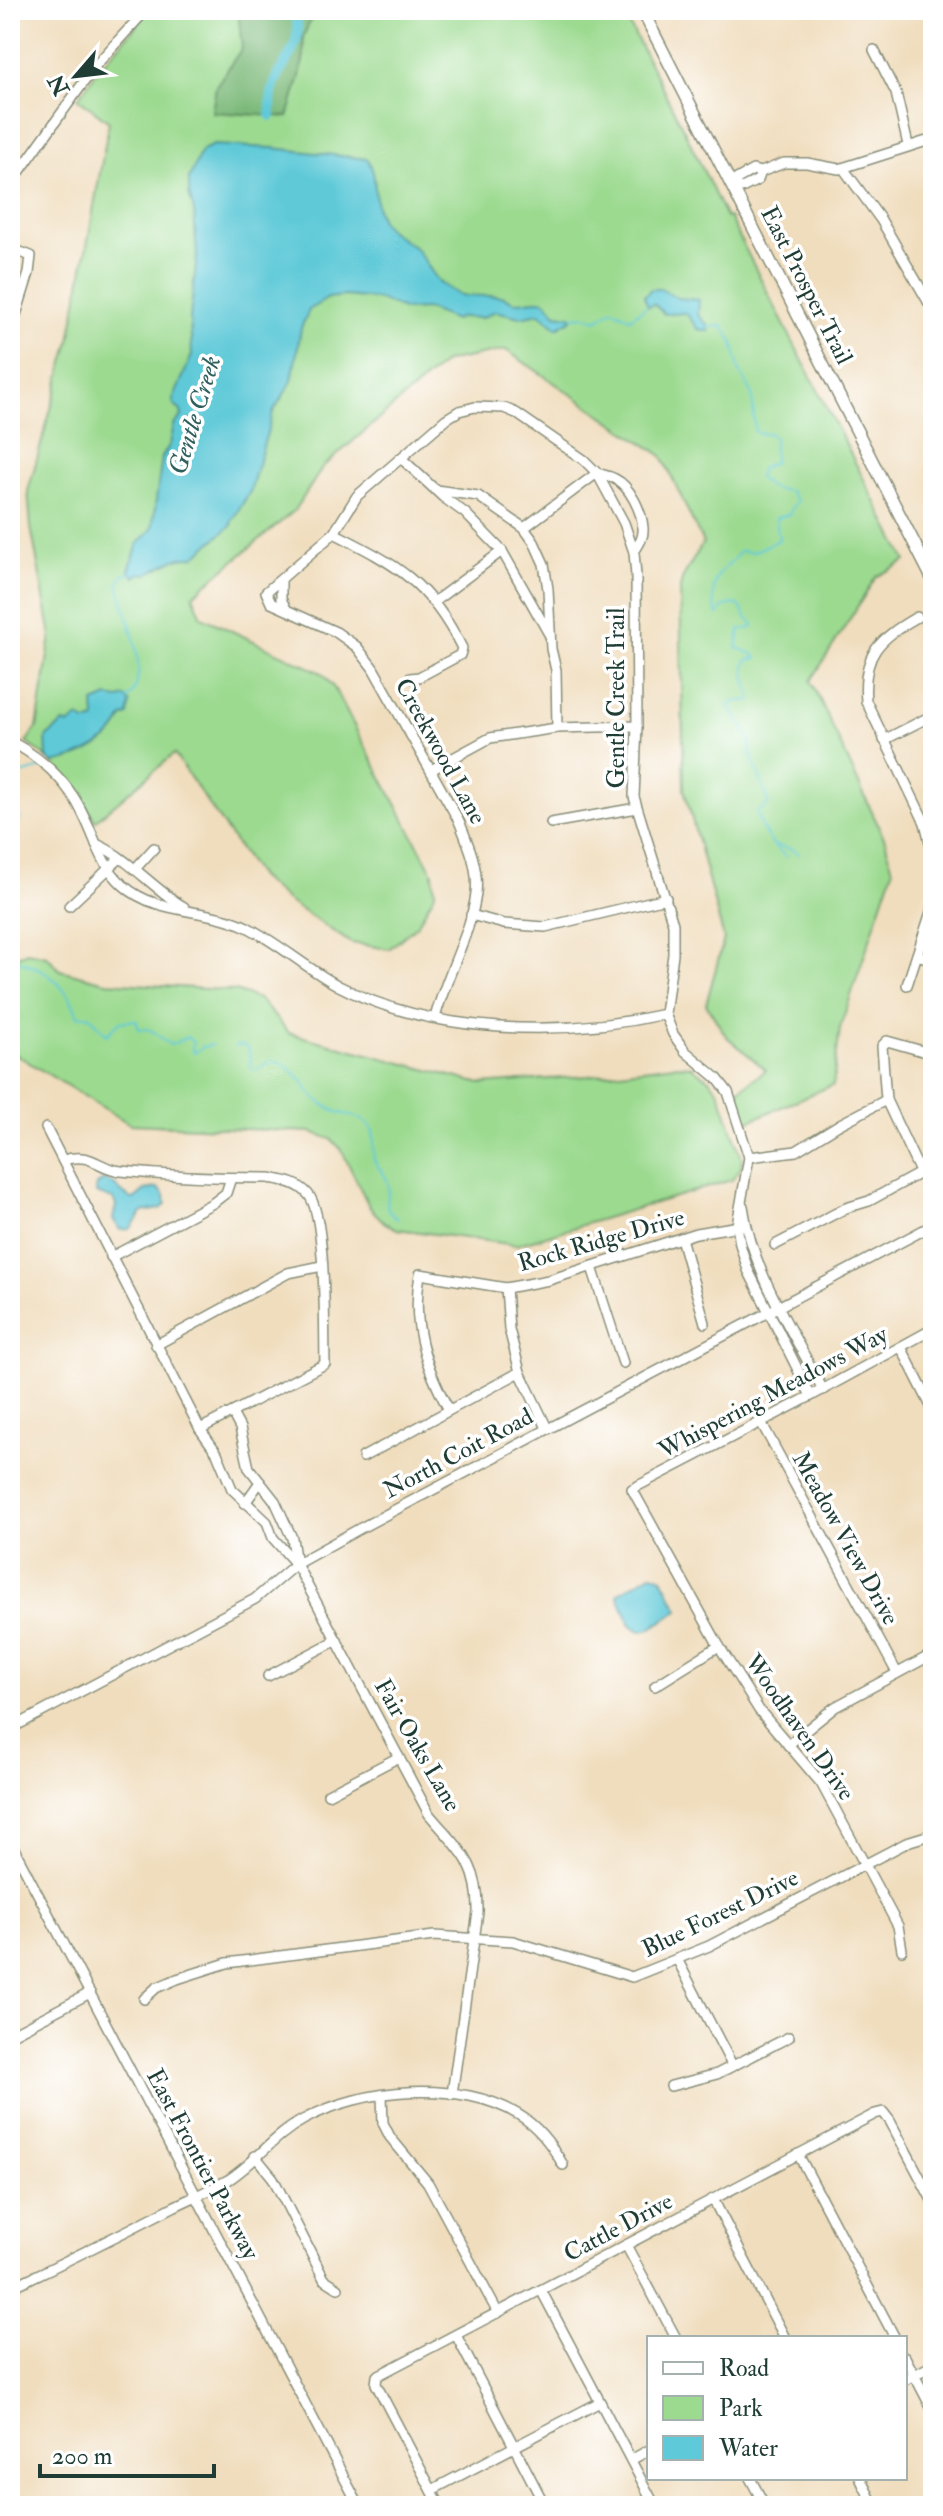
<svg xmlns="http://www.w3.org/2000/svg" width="943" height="2516" viewBox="0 0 943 2516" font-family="'IM FELL Double Pica',serif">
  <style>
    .green { fill: #9cda90; stroke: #5e8c62; stroke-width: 2 }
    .forest { fill: #7dba7a; stroke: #4e7c57; stroke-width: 2 }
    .water { fill: #5ec9d8; stroke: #3e8386; stroke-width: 2 }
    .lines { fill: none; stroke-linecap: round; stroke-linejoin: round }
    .stream { stroke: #5ec9d8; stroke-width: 2 }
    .river { stroke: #5ec9d8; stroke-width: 10 }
    .minor-casing { stroke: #888d78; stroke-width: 12 }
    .major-casing { stroke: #888d78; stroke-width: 14 }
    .minor { stroke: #fff; stroke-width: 9 }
    .major { stroke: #fff; stroke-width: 11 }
    .labels { text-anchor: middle; stroke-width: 7; stroke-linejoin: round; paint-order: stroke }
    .street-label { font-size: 24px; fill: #1f3d34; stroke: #fff }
    .water-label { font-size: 26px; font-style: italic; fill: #2f605d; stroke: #fff }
  </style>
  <rect width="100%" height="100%" fill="#fff"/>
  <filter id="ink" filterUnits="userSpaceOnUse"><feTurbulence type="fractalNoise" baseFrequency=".0125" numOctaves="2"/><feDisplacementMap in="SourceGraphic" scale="16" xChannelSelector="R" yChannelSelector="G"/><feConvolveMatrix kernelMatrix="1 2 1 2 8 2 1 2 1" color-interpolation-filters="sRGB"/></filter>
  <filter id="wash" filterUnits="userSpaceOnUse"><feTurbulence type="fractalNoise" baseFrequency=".006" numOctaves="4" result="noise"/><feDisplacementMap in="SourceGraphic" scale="32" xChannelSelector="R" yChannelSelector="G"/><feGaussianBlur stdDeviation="1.8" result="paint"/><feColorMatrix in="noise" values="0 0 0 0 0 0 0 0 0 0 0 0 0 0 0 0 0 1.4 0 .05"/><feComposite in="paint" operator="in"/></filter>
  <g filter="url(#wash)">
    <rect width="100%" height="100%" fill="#f0ddbd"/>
    <g class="green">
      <path d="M150,10H622L688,138L726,218L729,217C787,332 846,443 906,561L876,577L811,681L885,840L893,870L840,1028L833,1085L744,1123L734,1093L766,1070L726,1036L706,1004L724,939L684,789L680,587L683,577L703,543L662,456L506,350L445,362L323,467L295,510L193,595L202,617L322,673L334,688L433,873L435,893L417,925L389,949L351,943L286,900L259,877L174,754L95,821C77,788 57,763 26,742L37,728L51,636L31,527L28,491L70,341L109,122L78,98L100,67Z"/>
      <polygon points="27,952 47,956 60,970 106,982 235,991 259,999 289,1033 481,1084 588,1076 674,1065 691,1066 709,1079 719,1091 742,1158 741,1168 732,1180 516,1245 397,1229 385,1223 370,1208 341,1149 331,1139 311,1132 130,1124 10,1051 10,959"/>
    </g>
    <polygon class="forest" points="238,10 315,11 303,37 304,55 300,76 288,117 212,112 216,86 242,48"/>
    <g class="water">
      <path d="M213,145L273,148L367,159C379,175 372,200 380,218C387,234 405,238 416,249C426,260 431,275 442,284C467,303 473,294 500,296C506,296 511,302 516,302C526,302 535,298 546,301L556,314L571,316L572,319L557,328L540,313L520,317L495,311L482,318L460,317L455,320L427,309L406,310L377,299L344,296L328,298L309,310L301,328L292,381L273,412L250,492L231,522L232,525L195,556L175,559L147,574L141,573L135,577L129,570L138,544L152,529L162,457L170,444L174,425L182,416L181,411L174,405L173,400L192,355L190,318L197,256L194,211L189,194V179L201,151Z"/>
      <polygon points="651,289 661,289 678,298 699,300 698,315 708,325 709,331 698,329 686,313 664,314 654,304 648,306 644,296"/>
      <path d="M108,697L119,699L125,697L130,703L128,715L123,717C112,743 81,758 53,763L47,758L46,737L64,723L68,725L79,717L85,722L93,721L95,718L94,703Z"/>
      <path d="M103,1180C118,1182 120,1196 134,1199L145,1190L158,1188L165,1195L166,1204L161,1209L143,1212L130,1229L120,1230L113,1219L116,1205L113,1199L96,1193V1186Z"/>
      <polygon points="651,1574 661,1576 679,1610 648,1630 640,1631 631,1625 618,1596 619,1593"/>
    </g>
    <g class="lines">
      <g class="stream">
        <polyline points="573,317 585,316 597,320 613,309 630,318 647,306"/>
        <path d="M708,327L723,326L733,342L739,370L752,393L755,431L759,434L769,433L774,438V462L760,469L758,478L773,489L790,491L797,502L792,507L790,514L776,518L779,540L753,552L739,551C735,562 723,566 718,576C712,586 712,605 718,615L723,607L734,604L740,606L746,618L754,624L752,628L740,630L737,648L753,654L757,658L747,660C741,672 749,687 752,700L733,702L729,706L750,739L751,755L767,796L768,805L757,812C760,829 773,848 787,857"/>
        <path d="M127,700C154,676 125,614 118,584L124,575L132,573"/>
        <path d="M10,836L20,818C14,804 7,791 14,776L45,767"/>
        <polyline points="774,845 794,850 799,854"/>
        <path d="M10,957L42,970L56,981L70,997L78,1016L89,1015L107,1035L119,1022L136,1020L139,1029C155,1027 158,1038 171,1045L187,1037L193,1042L192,1050L195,1053L202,1047L212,1045"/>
        <path d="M234,1046L243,1045L248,1049L252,1069L255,1071L271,1061C288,1062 291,1073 303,1080C306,1093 326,1108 338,1112C351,1117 362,1115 371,1128C377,1135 372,1149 374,1159C376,1167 384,1172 387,1180C394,1195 377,1206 398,1219"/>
      </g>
      <path class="river" d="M271,116C271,105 270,94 275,83C287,55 305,45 294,10"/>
    </g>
  </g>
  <g filter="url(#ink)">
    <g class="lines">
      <g class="minor-casing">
        <g id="minor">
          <polyline points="874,50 896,93 908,145"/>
          <polyline points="843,168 881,220 933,310"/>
          <polyline points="10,185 96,65 146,10"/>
          <polyline points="733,186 737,179 753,170 761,172 784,163 807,163 839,169 933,139"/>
          <polyline points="733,186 742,188 758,180 761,172"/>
          <polyline points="10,248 31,256 29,273 10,334"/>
          <polyline points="401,458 443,497 465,513 502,551 549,634"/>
          <path d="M597,473C603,475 610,476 615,479C630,486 642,512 643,528C644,537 639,544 634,552"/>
          <polyline points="436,490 478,496 524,528 534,542 544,564 548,589 551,649 556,670 557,728"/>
          <polyline points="524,528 597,473"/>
          <path d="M334,533C397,565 429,582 462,648L460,655L419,677L410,678"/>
          <polyline points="281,580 281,599 286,609"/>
          <polyline points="435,601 502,551"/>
          <path d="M917,617C879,639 862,654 866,701L925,823L933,854"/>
          <polyline points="884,740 933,715"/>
          <path d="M10,741C40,757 67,781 82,812C96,839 100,864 123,885C157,916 207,907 247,927C280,944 307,969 339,986C434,1035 563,1037 665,1014"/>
          <polyline points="431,770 490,738 557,728 637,726"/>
          <polyline points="551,823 637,808"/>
          <path d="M96,844C129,858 153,889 184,907"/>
          <polyline points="135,869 154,848"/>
          <polyline points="69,906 120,858"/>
          <polyline points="471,915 504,924 545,927 666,898"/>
          <polyline points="917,955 933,960"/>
          <polyline points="907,985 933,906"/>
          <path d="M435,1018C445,978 472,931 476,893C479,868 468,843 459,821L373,668L357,647L336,632L271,603L266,592L334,533L357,496L446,419L459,411L475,407L504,408L516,413L584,460L597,473L624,523L634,552L636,576L637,726L634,797L673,924V954L665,1014L673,1034L685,1051L717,1078L728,1092L749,1157L737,1225L740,1244L748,1270L811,1396"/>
          <path d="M46,1128L200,1429L217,1453L232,1489L267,1522L273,1538L296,1564L429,1814C458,1849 479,1861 478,1912L452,2094"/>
          <polyline points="749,1157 796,1151 840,1124 886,1100"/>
          <path d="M63,1160C94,1152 96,1168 121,1171C170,1176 220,1178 269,1178C285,1181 297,1182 308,1194C327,1215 324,1332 325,1364L200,1429"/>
          <polyline points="920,1172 886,1100 882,1046 887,1041 933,1054"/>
          <path d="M743,1206C752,1272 793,1331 823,1390"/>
          <polyline points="681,1238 705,1323"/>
          <polyline points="775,1245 846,1208 869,1201 933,1166"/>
          <polyline points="111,1257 213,1203 226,1193 231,1178"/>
          <polyline points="592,1267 623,1363"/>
          <polyline points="506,1288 509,1329 520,1372 547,1428"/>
          <polyline points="156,1345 288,1273 322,1266"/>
          <polyline points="901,1347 933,1410"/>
          <path d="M449,1410C425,1366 411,1324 420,1274L506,1288L549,1280L696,1233L746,1225"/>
          <polyline points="232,1413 240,1428 249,1468 275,1501 292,1538 296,1564"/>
          <polyline points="761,1422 897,1673"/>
          <polyline points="363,1457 520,1372"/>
          <polyline points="245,1503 260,1482"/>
          <polyline points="268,1676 337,1640"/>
          <polyline points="655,1686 719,1646"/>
          <polyline points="10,1729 255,1599 296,1564 359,1529 933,1225"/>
          <polyline points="788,1745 835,1707 933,1654"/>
          <polyline points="328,1794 399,1757"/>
          <polyline points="10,1841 359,2506"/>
          <polyline points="902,1950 898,1926 821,1783 759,1710 719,1646 632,1489 811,1396 933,1329"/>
          <polyline points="677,1959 732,2065"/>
          <polyline points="144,1999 156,1988 177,1979 227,1963 434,1936 513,1941 632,1977 709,1946 910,1841 933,1834"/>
          <polyline points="10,2035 90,1993"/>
          <polyline points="671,2086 717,2074 789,2037"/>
          <polyline points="382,2095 383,2123 390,2137 428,2183 498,2313"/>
          <polyline points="798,2154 895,2338"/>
          <polyline points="255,2156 273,2178 324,2279 338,2288"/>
          <polyline points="713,2199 785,2338"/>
          <polyline points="626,2245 676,2338"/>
          <path d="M10,2288C65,2262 119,2235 173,2207C191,2198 211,2190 228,2180C255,2163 273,2136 303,2120C362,2087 461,2079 519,2115C539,2127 552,2145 563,2165"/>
          <polyline points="541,2290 655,2506"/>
          <polyline points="456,2335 545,2506"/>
          <polyline points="905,2357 933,2411"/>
          <polyline points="905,2380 933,2365"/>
          <polyline points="631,2460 649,2450"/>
          <polyline points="750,2478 765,2506"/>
          <polyline points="860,2478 874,2506"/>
          <polyline points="432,2490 600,2402"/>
          <polyline points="440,2506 376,2384 377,2376 875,2114 883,2112 890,2121 933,2202"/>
        </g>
      </g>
      <g class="major-casing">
        <polyline id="major" points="642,10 933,580"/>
      </g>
      <use href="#minor" class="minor"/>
      <use href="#major" class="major"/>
    </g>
  </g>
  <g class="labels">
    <g class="street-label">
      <text transform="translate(807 285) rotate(63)" y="8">East Prosper Trail</text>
      <text transform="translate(616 698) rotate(-90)" y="8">Gentle Creek Trail</text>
      <text transform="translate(441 751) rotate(61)" y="8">Creekwood Lane</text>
      <text transform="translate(601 1240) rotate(-16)" y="8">Rock Ridge Drive</text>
      <text transform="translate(773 1392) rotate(-28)" y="8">Whispering Meadows Way</text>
      <text transform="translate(458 1453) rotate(-28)" y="8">North Coit Road</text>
      <text transform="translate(846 1538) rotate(61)" y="8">Meadow View Drive</text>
      <text transform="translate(800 1727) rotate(55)" y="8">Woodhaven Drive</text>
      <text transform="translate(418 1745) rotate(60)" y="8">Fair Oaks Lane</text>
      <text transform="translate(720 1913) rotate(-26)" y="8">Blue Forest Drive</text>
      <text transform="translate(203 2164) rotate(62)" y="8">East Frontier Parkway</text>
      <text transform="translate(618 2227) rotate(-28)" y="8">Cattle Drive</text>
    </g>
    <g class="water-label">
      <text transform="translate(194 415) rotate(-73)" y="9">Gentle Creek</text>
    </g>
  </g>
  <rect width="943" height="2516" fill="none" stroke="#fff" stroke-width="40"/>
  <rect x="647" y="2336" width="260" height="144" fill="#ffffff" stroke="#a5b1ae" stroke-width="2"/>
  <rect x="663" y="2362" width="40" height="12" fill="#ffffff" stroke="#a5b1ae" stroke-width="2"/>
  <text x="719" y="2376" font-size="24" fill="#1f3d34">Road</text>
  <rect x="663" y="2396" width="40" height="24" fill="#9cda90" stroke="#a5b1ae" stroke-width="2"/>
  <text x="719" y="2416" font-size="24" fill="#1f3d34">Park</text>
  <rect x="663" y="2436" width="40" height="24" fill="#5ec9d8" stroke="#a5b1ae" stroke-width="2"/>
  <text x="719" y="2456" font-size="24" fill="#1f3d34">Water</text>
  <g transform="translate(76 76) rotate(242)" stroke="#ffffff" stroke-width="6" paint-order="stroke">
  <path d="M0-6L14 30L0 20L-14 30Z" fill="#1f3d34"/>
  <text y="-12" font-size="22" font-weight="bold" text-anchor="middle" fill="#1f3d34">N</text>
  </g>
  <path d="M40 2464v12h174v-12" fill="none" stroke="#1f3d34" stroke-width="4"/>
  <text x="52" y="2464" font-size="24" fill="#1f3d34" stroke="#ffffff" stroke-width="6" paint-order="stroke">200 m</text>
</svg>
